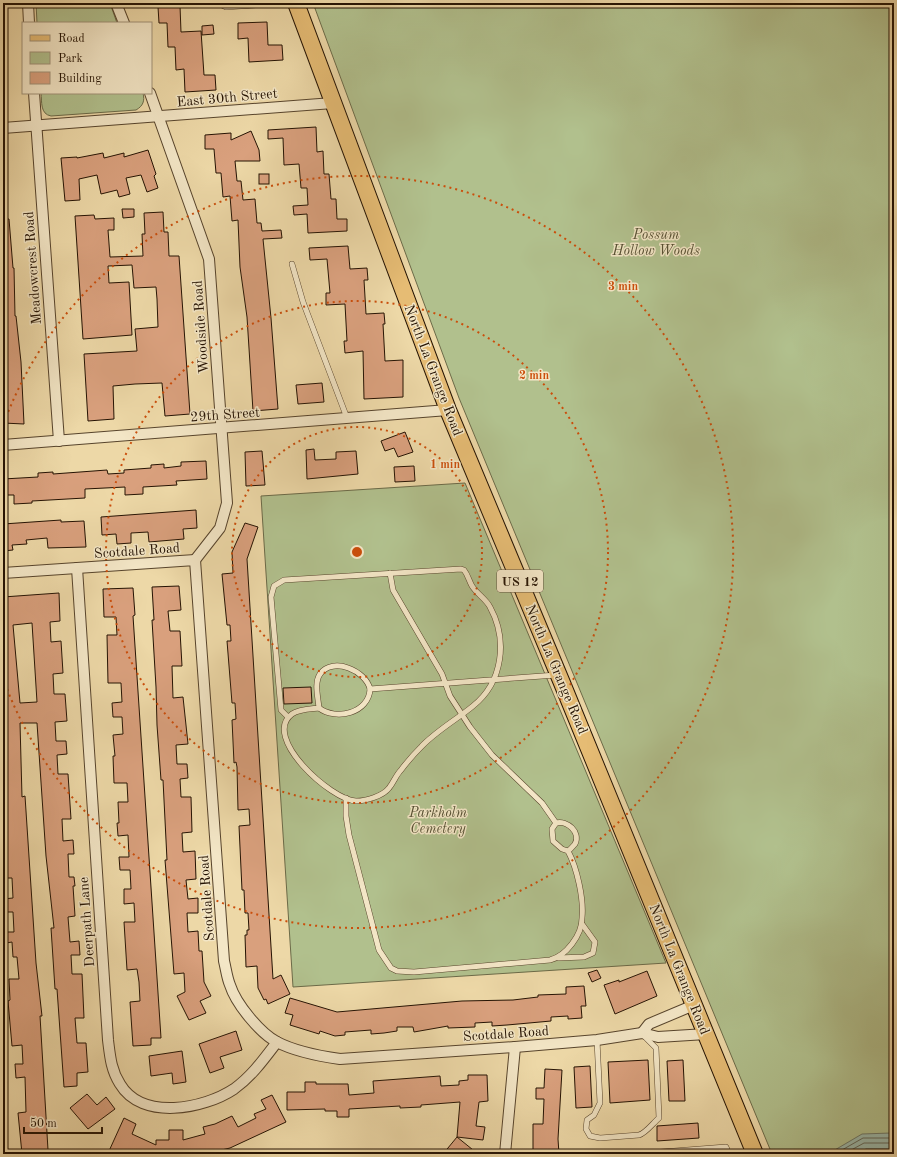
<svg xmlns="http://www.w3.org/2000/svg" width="897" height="1157" viewBox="0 0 897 1157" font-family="'Old Standard TT',serif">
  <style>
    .green { fill: #b1c08d; stroke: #6b6a48 }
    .water { fill: #9ab9ac; stroke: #6b7768 }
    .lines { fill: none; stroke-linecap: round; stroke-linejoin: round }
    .shore { stroke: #606658; stroke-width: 1 }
    .building { fill: #d9a07d; stroke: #251303; fill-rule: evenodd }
    .service-casing { stroke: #57442c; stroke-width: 6 }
    .minor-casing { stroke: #57442c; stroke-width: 12 }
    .primary-casing { stroke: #251303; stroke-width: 18 }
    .service { stroke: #f3e6c6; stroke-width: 5 }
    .minor { stroke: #f3e6c6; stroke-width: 10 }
    .primary { stroke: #e6bc74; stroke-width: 16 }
    .ring { fill: none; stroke: #cb4e0b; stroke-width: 2; stroke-dasharray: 2 4 }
    .labels { text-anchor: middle; stroke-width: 3; stroke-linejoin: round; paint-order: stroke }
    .shield { fill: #f3e6c6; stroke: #63523e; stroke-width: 1 }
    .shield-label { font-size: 13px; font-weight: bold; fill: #251303 }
    .street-label { font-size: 14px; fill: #251303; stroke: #f3e6c6 }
    .park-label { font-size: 14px; font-style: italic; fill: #565033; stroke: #f3e6c6 }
    .centre { fill: #cb4e0b; stroke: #f3e6c6; stroke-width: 2 }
    .ring-label { font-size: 12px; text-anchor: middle; font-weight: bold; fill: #cb4e0b; stroke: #f3e6c6; stroke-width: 3; stroke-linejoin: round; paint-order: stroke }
  </style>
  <rect width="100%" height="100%" fill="#edd8a7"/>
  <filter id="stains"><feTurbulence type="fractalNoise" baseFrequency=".005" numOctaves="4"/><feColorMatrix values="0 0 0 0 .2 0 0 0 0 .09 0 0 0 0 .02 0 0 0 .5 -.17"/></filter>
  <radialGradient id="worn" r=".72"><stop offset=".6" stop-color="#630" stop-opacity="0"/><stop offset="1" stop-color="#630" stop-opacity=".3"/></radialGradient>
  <g class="green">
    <polygon points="36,3 110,3 117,23 37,23"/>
    <polygon points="313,3 894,3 894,1154 772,1154 459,398"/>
    <path d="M41,93H143C145,101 143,106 136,110L51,116C40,114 42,102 41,93Z"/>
    <polygon points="465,483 666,963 293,987 261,496"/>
  </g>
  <polygon class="water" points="891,1133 894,1134 894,1154 828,1154 862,1134"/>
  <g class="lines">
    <g class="shore">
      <polyline points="835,1154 863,1138 894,1138"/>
      <polyline points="844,1154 864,1143 894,1143"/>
      <polyline points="855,1154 866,1149 894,1149"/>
    </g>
  </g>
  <g class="building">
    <polygon points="180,6 181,32 201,31 204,75 215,75 216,90 185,92 184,69 176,70 175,47 168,47 167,23 159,23 158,7"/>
    <polygon points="267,22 268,45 282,45 283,60 249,62 248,38 238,39 238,23"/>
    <polygon points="213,25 214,34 202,35 202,26"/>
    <polygon points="316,127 317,152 323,151 324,174 329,174 331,199 336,199 337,219 347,219 347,231 308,233 307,214 294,215 293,206 308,205 307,188 301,188 299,164 284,165 283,138 268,139 268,130"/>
    <polygon points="251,131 259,150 260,161 235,161 237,181 241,181 243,200 255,199 257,223 261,223 262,231 281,230 282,238 263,239 271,318 278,409 253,411 247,317 240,267 238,220 232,221 230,196 223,197 221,173 216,173 214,149 205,149 205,135 231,133 231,140"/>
    <polygon points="148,150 156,174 154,176 158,188 147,192 141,175 126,178 130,194 119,197 117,190 101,194 97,175 79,179 80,200 65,201 61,158 77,157 77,158 103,153 104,158 124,153 124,157"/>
    <rect x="259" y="174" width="10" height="10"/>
    <polygon points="122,209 134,209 134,217 123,218"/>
    <polygon points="163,212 164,232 168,232 169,256 179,256 190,414 165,416 162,383 135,384 113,386 114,419 88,421 84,354 137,351 135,329 158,327 157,299 156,287 134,288 132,265 108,266 109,283 129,282 132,335 83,339 75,216 94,215 95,219 114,218 114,230 108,230 110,257 143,256 142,234 145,234 144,213"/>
    <polygon points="3,219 9,219 13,268 14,268 15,316 16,316 21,362 24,424 3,423 3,410 6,410 3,357"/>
    <polygon points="348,246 350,269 367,268 368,280 364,280 366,314 384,313 385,324 383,324 385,361 403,360 403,397 364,399 363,351 345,353 344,341 347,341 345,304 326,305 326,293 330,293 327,259 310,260 309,248"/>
    <polygon points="322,383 324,402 298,404 296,385"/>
    <polygon points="405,432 413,452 398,457 394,448 385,451 381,441"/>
    <polygon points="314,449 315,460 336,459 336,452 356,451 358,474 307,479 306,450"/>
    <polygon points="262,451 265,485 246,486 245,452"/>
    <polygon points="206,461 207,479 176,481 177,485 143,487 143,494 125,495 125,487 85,489 85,498 32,501 32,503 14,504 14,495 3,495 3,479 38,477 38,473 53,472 53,474 107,470 108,474 124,473 124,470 151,468 151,465 164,464 164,468 181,466 181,462"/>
    <polygon points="414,466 415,481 395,482 394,467"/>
    <polygon points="196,510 197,528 183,529 184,539 149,542 148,532 131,533 131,543 117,544 116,534 102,535 101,517"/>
    <polygon points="61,520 61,522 84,521 86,547 48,548 47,538 26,540 27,544 12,545 13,550 3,551 3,524"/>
    <polygon points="245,523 258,527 247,559 273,979 281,975 290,994 268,1004 266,999 264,1000 258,988 257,966 246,967 245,935 247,935 247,930 249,930 248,913 245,913 244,890 242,890 239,826 250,825 249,809 238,810 237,767 236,762 234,763 232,720 236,719 235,703 232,703 227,641 231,641 230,625 227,625 222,574 233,573 232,552"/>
    <polygon points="179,586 181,610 168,611 170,631 180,631 182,666 172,666 173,698 183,697 188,744 176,745 177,764 187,764 188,778 180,779 181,797 191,797 192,832 182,833 183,852 195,851 196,879 186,880 188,899 198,898 198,913 187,913 188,932 198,931 199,951 202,951 204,982 211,996 200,1001 206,1013 189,1020 177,996 185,992 184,973 174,974 165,860 167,860 163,780 161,780 157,725 156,687 152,620 154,620 152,587"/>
    <polygon points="133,588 135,615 133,616 161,1038 151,1038 151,1045 133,1046 130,1002 140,1001 139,982 137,969 127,970 124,922 135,922 134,903 124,904 124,889 131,889 130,870 120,870 119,857 129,857 128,835 118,836 117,823 119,823 118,802 128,802 127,783 114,783 113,756 115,756 113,735 123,734 122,717 113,717 112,703 122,702 121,683 108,683 107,635 117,635 116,617 104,617 103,589"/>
    <path d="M59,593L60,621L50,622L51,642L61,641L63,673L53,674L54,694H65L67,721L55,722L56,741H66L67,754L57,755L58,774H68L71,819H62L63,841L73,840L74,854H68L69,877H74L75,886H73L75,916L68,917L70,942L79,941L80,955H71L72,974H82L84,1018H75L77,1043H86L88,1072L77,1073V1086L64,1087L57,989H55L51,928H54L46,856L37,723H20L22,797L25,796L36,963L42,1016H40L48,1150H38V1154H22L18,1113L26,1112L25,1077L16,1078L15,1064H23L22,1045L12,1046L8,1001L10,1000L9,979H19L17,957H13L12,942L6,943V932H14L13,912H3V899L13,898L12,878H3V865H5L3,812H7L6,788H3V766L6,765L4,745H3V597ZM32,623L37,702L20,703L13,625Z"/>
    <polygon points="311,687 312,703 284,704 283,688"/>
    <polygon points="597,970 601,978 592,982 588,973"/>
    <polygon points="647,971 657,996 615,1014 604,985 619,980 619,982"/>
    <polygon points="584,986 586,1006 581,1006 582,1018 568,1019 568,1016 551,1017 551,1021 507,1025 492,1026 492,1022 475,1023 475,1027 448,1028 448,1026 414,1032 413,1027 397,1027 397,1031 384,1033 371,1034 371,1030 345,1032 345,1035 335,1036 320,1031 319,1034 290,1025 293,1015 285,1013 290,998 337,1012 462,1001 513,1000 538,997 538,995 566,994 566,987"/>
    <polygon points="236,1031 242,1050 220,1057 224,1068 210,1073 199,1044"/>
    <polygon points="182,1051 186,1082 173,1084 172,1073 151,1076 149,1056"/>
    <polygon points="648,1060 650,1100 610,1103 608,1062"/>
    <polygon points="683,1060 685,1101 669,1101 667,1061"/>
    <polygon points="590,1066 592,1107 576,1108 574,1067"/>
    <polygon points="545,1069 562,1070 558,1139 559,1154 533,1154 533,1124 543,1124 544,1099 536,1099 536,1088 544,1088"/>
    <polygon points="468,1075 487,1075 488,1101 479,1102 476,1126 485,1127 483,1140 457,1137 478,1154 443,1154 457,1137 460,1102 421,1105 421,1107 400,1108 400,1106 349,1109 349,1117 337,1117 337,1111 325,1111 325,1109 287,1110 287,1092 305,1092 305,1082 316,1082 316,1084 348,1084 349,1095 374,1093 373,1081 440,1076 441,1086 459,1085 459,1081 468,1080"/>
    <polygon points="87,1094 97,1105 106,1097 115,1109 88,1129 70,1108"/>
    <polygon points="272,1095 286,1122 230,1148 205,1154 116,1154 109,1151 124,1118 136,1124 132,1134 156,1145 156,1140 169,1140 169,1130 183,1130 183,1140 205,1134 203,1127 215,1124 232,1116 238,1127 256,1118 254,1114 266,1109 261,1100"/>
    <polygon points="698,1123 699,1138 657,1141 657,1126"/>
  </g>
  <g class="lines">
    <g class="service-casing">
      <g id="service">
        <polyline points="218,3 226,7 283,3"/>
        <polyline points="292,264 303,302 347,418"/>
        <path d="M319,708C336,721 369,713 370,689"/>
        <path d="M288,717L281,710L271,597L274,586L284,580L461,569L464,570C468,575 469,581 472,586C477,594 486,599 490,607C508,640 503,682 473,706C456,720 436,731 421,747C414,754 407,762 401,770C396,775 394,782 389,788C383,796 366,801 356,801C331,800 261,737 292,714C299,709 311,709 319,708C318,697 314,683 320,674C333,656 366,671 370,689C432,684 494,680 556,675"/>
        <path d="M346,798V816L349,835L379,950L391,968L397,971L414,972L550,960C566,956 582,935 582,918C584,899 577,868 568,851L562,849L553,841L552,829L556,823L542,803L492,755L470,727L450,696L442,674L393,590L390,573"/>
        <path d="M556,823C567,820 581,832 575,844C573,846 571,849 568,851"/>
        <polyline points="558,958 584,957 593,953 595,942 582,924"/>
        <path d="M597,1040L600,1103L594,1115L587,1120L586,1129L590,1136L600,1138L639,1135C646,1133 653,1123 659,1118L656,1048L644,1036"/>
        <polyline points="635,1154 726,1147 729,1154"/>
      </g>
    </g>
    <g class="minor-casing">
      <g id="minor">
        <polyline points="28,3 29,23"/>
        <polyline points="116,3 124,23"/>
        <polyline points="34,93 59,441"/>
        <polyline points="150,93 209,259 227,503 220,528 195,560"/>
        <polyline points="3,128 333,103"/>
        <polyline points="3,445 448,410"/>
        <path d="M77,568L108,1040C110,1056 111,1070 120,1084C142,1121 204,1109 234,1089C252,1076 264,1059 277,1042"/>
        <path d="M3,573L195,560L224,961C226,969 227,978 230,985C236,1004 260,1033 277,1042C296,1052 319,1056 340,1059L515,1047L597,1040L642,1033L658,1037L706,1034"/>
        <polyline points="642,1033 649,1024 694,1005"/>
        <polyline points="505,1154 515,1047"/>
      </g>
    </g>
    <g class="primary-casing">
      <polyline id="primary" points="296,3 448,410 562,683 755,1154"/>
    </g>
    <use href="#service" class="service"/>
    <use href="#minor" class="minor"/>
    <use href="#primary" class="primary"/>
  </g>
  <g class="ring">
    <circle cx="357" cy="552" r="125"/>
    <circle cx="357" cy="552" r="251"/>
    <path d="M4 423A376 376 0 1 1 4 681"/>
  </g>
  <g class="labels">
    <rect class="shield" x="497" y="570" width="46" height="22" rx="3"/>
    <g class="shield-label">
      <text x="520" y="586">US 12</text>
    </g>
    <g class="street-label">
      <text transform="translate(227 97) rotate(-5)" y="5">East 30th Street</text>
      <text transform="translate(32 268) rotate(-94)" y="5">Meadowcrest Road</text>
      <text transform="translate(200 327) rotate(-94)" y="5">Woodside Road</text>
      <text transform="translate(434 370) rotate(69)" y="5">North La Grange Road</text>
      <text transform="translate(225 414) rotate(-4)" y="5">29th Street</text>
      <text transform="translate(137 550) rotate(-4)" y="5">Scotdale Road</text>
      <text transform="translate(557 669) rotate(67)" y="5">North La Grange Road</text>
      <text transform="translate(206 898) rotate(-94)" y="5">Scotdale Road</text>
      <text transform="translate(86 922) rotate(-94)" y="5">Deerpath Lane</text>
      <text transform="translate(680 969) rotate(68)" y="5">North La Grange Road</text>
      <text transform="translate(506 1033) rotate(-4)" y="5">Scotdale Road</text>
    </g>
    <g class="park-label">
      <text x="656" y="239">Possum<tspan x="656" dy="16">Hollow Woods</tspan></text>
      <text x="438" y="817">Parkholm<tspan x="438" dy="16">Cemetery</tspan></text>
    </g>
  </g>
  <circle cx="357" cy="552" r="6" class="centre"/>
  <g class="ring-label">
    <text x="623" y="290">3 min</text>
    <text x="534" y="379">2 min</text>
    <text x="445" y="468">1 min</text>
  </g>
  <rect width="897" height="1157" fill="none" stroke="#edd8a7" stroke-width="16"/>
  <rect x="4" y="4" width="889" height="1149" fill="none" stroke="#251303" stroke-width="2"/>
  <rect x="8" y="8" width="881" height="1141" fill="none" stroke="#251303"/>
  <rect x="22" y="22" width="130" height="72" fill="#f3e6c6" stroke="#a19278"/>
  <rect x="30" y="35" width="20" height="6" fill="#e6bc74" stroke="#a19278"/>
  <text x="58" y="42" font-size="12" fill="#251303">Road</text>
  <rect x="30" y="52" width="20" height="12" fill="#b1c08d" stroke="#a19278"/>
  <text x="58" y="62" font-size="12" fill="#251303">Park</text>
  <rect x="30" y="72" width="20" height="12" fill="#d9a07d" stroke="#a19278"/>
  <text x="58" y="82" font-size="12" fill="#251303">Building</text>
  <path d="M24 1127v6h78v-6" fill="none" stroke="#251303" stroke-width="2"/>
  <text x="30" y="1127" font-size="12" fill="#251303" stroke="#f3e6c6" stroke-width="3" paint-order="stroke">50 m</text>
  <rect width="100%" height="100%" filter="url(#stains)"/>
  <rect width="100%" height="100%" fill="url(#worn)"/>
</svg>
